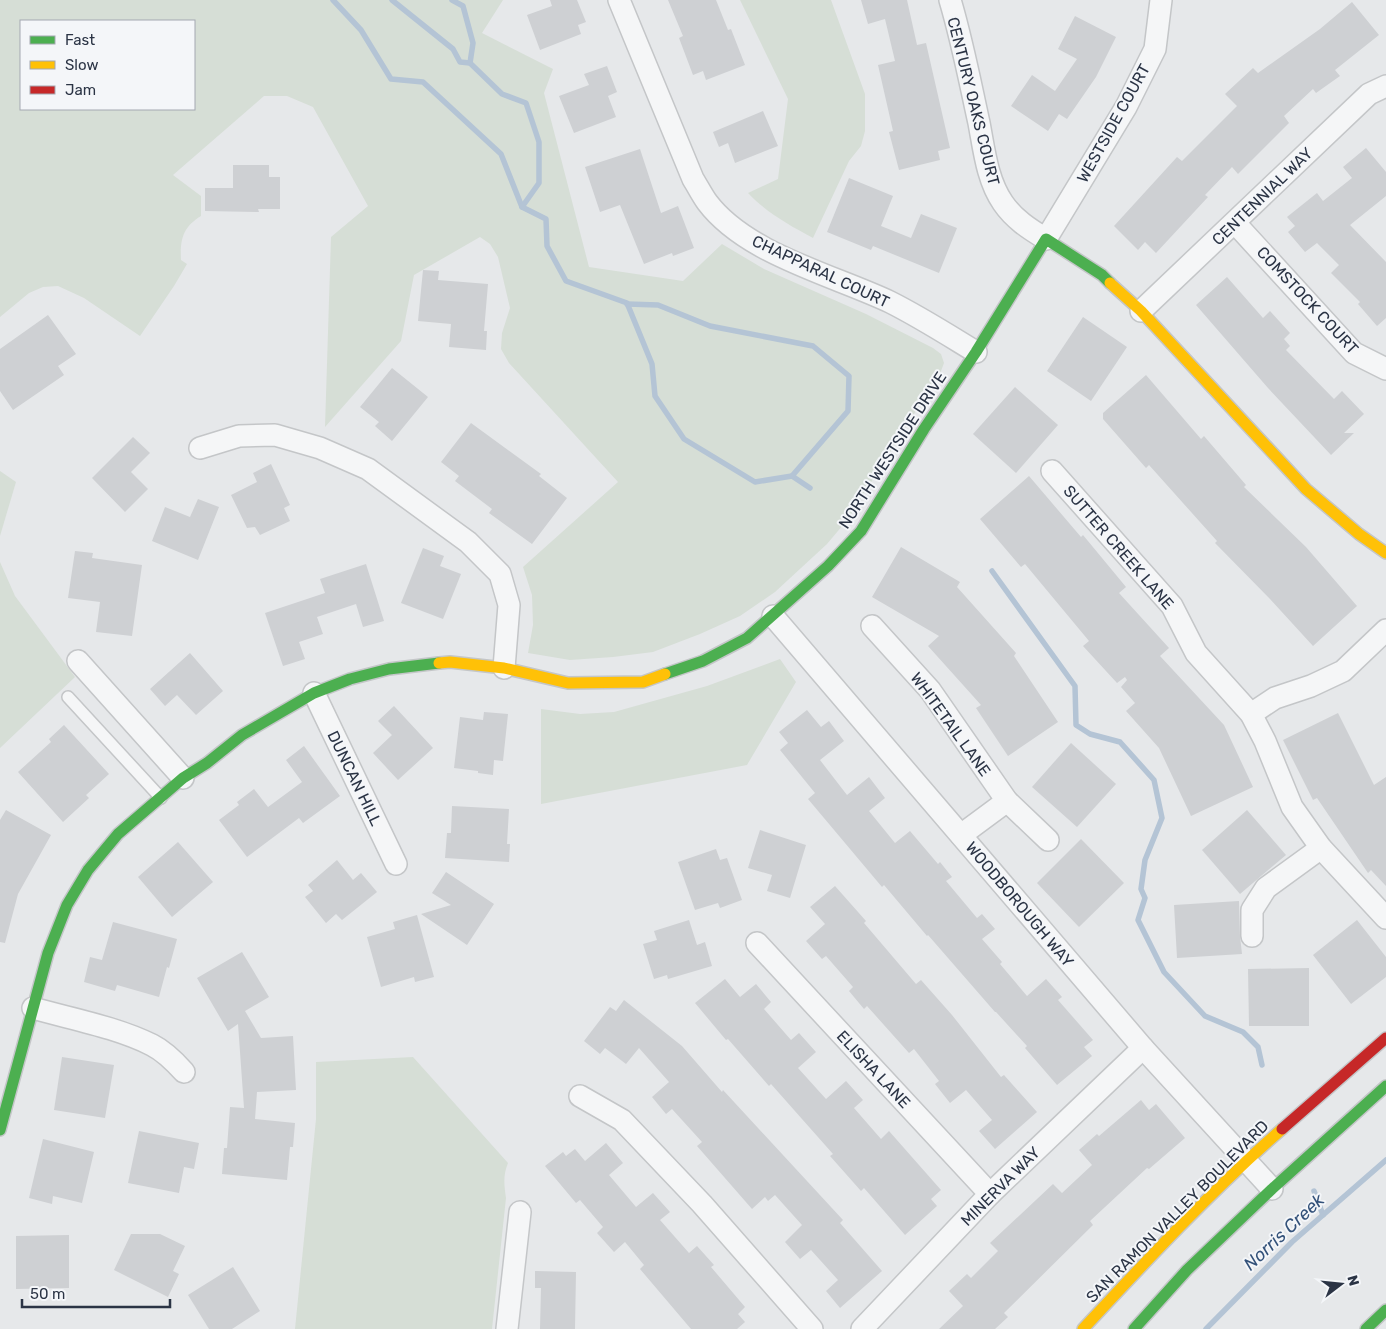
<svg xmlns="http://www.w3.org/2000/svg" width="1386" height="1329" viewBox="0 0 1386 1329" font-family="Rubik,sans-serif">
  <style>
    .green { fill: #d6ded6; fill-rule: evenodd }
    .lines { fill: none; stroke-linecap: round; stroke-linejoin: round }
    .stream { stroke: #b4c4d5; stroke-width: 5.5 }
    .building { fill: #ced0d3 }
    .lane-casing { stroke: #c4c6c8; stroke-width: 14 }
    .street-casing { stroke: #c4c6c8; stroke-width: 24 }
    .fast-casing { stroke: #c4c6c8; stroke-width: 14 }
    .slow-casing { stroke: #c4c6c8; stroke-width: 14 }
    .jam-casing { stroke: #c4c6c8; stroke-width: 14 }
    .lane { stroke: #f5f6f7; stroke-width: 11 }
    .street { stroke: #f5f6f7; stroke-width: 21 }
    .fast { stroke: #4caf50; stroke-width: 11 }
    .slow { stroke: #ffc107; stroke-width: 11 }
    .jam { stroke: #c62828; stroke-width: 11 }
    .labels { text-anchor: middle; stroke-width: 4; stroke-linejoin: round; paint-order: stroke }
    .street-label { font-size: 16px; fill: #2b3445; stroke: #f4f6f9 }
    .water-label { font-size: 18px; font-style: italic; fill: #34527a; stroke: #f4f6f9 }
  </style>
  <rect width="100%" height="100%" fill="#e6e8ea"/>
  <g class="green">
    <path d="M0,0H503L482,33L553,69L544,93L589,267L683,281L722,244L764,269L866,314L933,348L941,354L944,363L941,371L848,519L827,544L775,592L740,616L700,634L653,652L613,657L570,660L528,653L533,625L532,595L523,567L618,482L509,363L501,349L502,333L510,308L498,257L490,244L480,237L414,275L401,341L325,427L331,237L368,206L313,107L287,96H264L173,175L201,196V216C183,227 180,239 181,260L187,264L174,286L140,336L84,298L58,286L43,287L29,293L0,317ZM21,21H194V109H21Z"/>
    <path d="M740,0H831L865,94V131L861,146L849,161L813,238C789,225 767,213 748,193L778,179L788,99Z"/>
    <polygon points="0,471 16,482 0,536"/>
    <polygon points="0,562 15,596 75,677 0,748"/>
    <polygon points="780,659 796,682 747,765 541,804 541,709 580,714 614,712 707,686"/>
    <path d="M413,1057L508,1163C503,1175 504,1185 506,1198L492,1329H295L316,1119V1062Z"/>
  </g>
  <g class="lines">
    <g class="stream">
      <polyline points="333,0 361,30 391,79 423,82 501,154 522,207 546,219 547,246 566,281 627,303 652,364 655,396 684,439 755,482 792,476 810,488"/>
      <polyline points="392,0 453,49 460,62 470,63 502,94 526,103 539,142 539,183 522,207"/>
      <polyline points="452,0 463,6 473,43 470,63"/>
      <polyline points="627,304 658,305 710,326 813,346 849,376 848,411 792,476"/>
      <polyline points="992,571 1075,686 1076,725 1090,734 1120,742 1154,780 1162,818 1145,860 1141,889 1145,898 1138,920 1164,972 1205,1016 1243,1032 1258,1047 1262,1065"/>
      <polyline points="1314,1191 1323,1215"/>
      <polyline points="1206,1329 1292,1242 1386,1160"/>
    </g>
  </g>
  <g class="building">
    <polygon points="550,0 577,0 586,22 578,25 581,34 540,50 527,15 552,6"/>
    <polygon points="668,0 716,0 728,30 731,29 745,65 706,80 703,71 693,75 679,38 683,36"/>
    <polygon points="861,0 907,0 917,45 926,43 950,148 938,151 940,160 899,170 889,132 893,131 878,65 895,61 885,19 868,24"/>
    <polygon points="1352,2 1379,35 1335,70 1340,76 1316,93 1313,89 1284,116 1289,123 1238,174 1232,167 1205,195 1208,197 1156,253 1145,242 1138,250 1114,226 1177,157 1182,161 1237,106 1225,94 1253,68 1258,73 1320,29"/>
    <polygon points="1075,16 1116,37 1096,77 1067,119 1059,114 1048,131 1011,106 1032,75 1055,91 1077,59 1058,49"/>
    <polygon points="607,66 617,92 608,96 616,117 574,133 559,96 589,85 584,74"/>
    <polygon points="763,111 778,146 735,163 728,143 719,147 713,132"/>
    <polygon points="1366,148 1386,172 1386,196 1350,225 1386,262 1386,318 1377,326 1358,304 1360,302 1331,273 1339,265 1317,243 1305,252 1288,232 1295,226 1287,217 1317,193 1323,201 1352,178 1343,167"/>
    <polygon points="640,149 661,213 678,206 694,248 673,256 672,253 644,264 620,205 600,212 585,167"/>
    <polygon points="233,165 269,165 269,177 280,177 280,209 258,209 259,212 205,211 205,188 233,188"/>
    <polygon points="849,178 893,196 881,226 911,238 921,214 957,228 939,273 873,246 871,250 827,232"/>
    <polygon points="423,270 439,271 438,280 488,284 484,331 487,331 486,350 449,347 451,324 418,321"/>
    <polygon points="1227,277 1263,318 1270,311 1290,333 1284,339 1290,346 1286,350 1334,399 1342,391 1364,414 1344,433 1354,433 1331,455 1268,388 1196,305"/>
    <polygon points="48,315 76,354 58,366 64,375 13,410 0,391 0,349"/>
    <polygon points="1083,317 1127,347 1091,401 1047,371"/>
    <polygon points="392,368 428,397 392,441 375,426 379,422 360,407"/>
    <polygon points="1146,375 1201,439 1204,436 1246,485 1244,487 1306,547 1357,606 1313,646 1270,599 1215,543 1217,541 1149,465 1146,468 1103,419 1103,413"/>
    <polygon points="1015,387 1058,425 1016,473 973,434"/>
    <polygon points="471,423 541,474 539,476 567,498 532,544 489,513 492,509 455,481 459,476 441,462"/>
    <polygon points="133,437 150,453 131,472 148,489 125,512 92,478"/>
    <polygon points="271,464 290,505 284,508 290,521 260,535 255,527 247,528 231,495 257,482 253,473"/>
    <polygon points="1029,476 1081,537 1083,535 1126,587 1119,593 1169,648 1160,656 1224,725 1253,787 1191,816 1159,748 1126,711 1135,703 1121,687 1127,680 1125,677 1117,683 1083,646 1089,641 1025,564 1021,567 980,519"/>
    <polygon points="198,499 219,507 198,560 152,541 165,507 190,517"/>
    <polygon points="901,547 960,582 957,587 1016,653 1014,656 1058,722 1008,756 976,708 981,705 928,646 939,636 872,597"/>
    <polygon points="423,548 444,556 440,566 461,574 443,619 401,603"/>
    <polygon points="75,551 93,553 92,558 142,565 132,636 96,632 100,602 68,598"/>
    <polygon points="366,564 384,621 363,627 356,604 317,617 323,634 299,642 305,659 283,666 265,613 325,593 320,579"/>
    <polygon points="190,653 223,691 196,715 177,695 165,706 150,689"/>
    <polygon points="394,706 433,748 398,780 373,753 392,735 378,721"/>
    <polygon points="807,710 821,727 829,721 844,741 820,760 847,795 869,777 885,798 869,811 895,843 910,831 938,864 940,862 952,877 946,881 977,918 982,914 995,929 982,939 1002,962 1000,964 1027,996 1046,979 1062,997 1058,1000 1093,1040 1084,1047 1092,1056 1057,1085 1025,1048 1027,1046 996,1012 995,1012 928,935 927,936 884,885 882,887 808,799 815,793 780,750 788,743 779,732"/>
    <polygon points="484,712 508,714 503,761 494,760 493,775 478,773 478,771 454,768 460,717 483,720"/>
    <polygon points="1338,713 1374,785 1386,777 1386,886 1371,870 1368,873 1317,798 1313,800 1283,740"/>
    <polygon points="64,725 109,774 86,795 89,798 63,822 18,772 51,742 49,739"/>
    <polygon points="1071,743 1116,784 1077,827 1032,787"/>
    <polygon points="304,746 340,796 303,823 299,818 247,857 219,820 239,805 237,802 254,789 268,807 302,782 286,760"/>
    <polygon points="452,806 509,809 507,844 510,844 509,862 445,858 447,833 451,833"/>
    <polygon points="6,810 51,835 18,894 5,943 0,942 0,820"/>
    <polygon points="1247,810 1286,855 1240,894 1202,850"/>
    <polygon points="760,830 806,845 790,898 767,891 772,875 748,868"/>
    <polygon points="1081,839 1124,883 1079,927 1037,883"/>
    <polygon points="178,842 213,882 172,917 138,877"/>
    <polygon points="716,849 720,860 727,858 742,900 720,908 718,903 695,910 678,862"/>
    <polygon points="337,860 353,880 361,873 377,892 342,920 336,914 326,923 305,897 313,891 308,885"/>
    <polygon points="446,872 494,904 467,945 421,914 451,905 432,893"/>
    <polygon points="835,886 866,921 864,923 916,984 921,980 952,1015 1001,1077 1004,1075 1037,1112 995,1149 979,1131 992,1120 966,1090 950,1103 935,1084 939,1081 914,1049 909,1053 867,1006 864,1009 849,991 853,987 826,956 822,959 806,941 825,924 810,907"/>
    <polygon points="1239,901 1240,936 1242,954 1177,958 1174,905"/>
    <polygon points="417,915 434,977 415,982 414,977 381,987 367,937 395,929 393,922"/>
    <polygon points="689,920 697,945 705,942 712,966 668,979 667,975 654,979 643,944 657,940 654,931"/>
    <polygon points="1357,920 1386,957 1386,977 1351,1004 1313,955"/>
    <polygon points="113,922 177,939 169,968 167,967 159,997 117,985 115,991 84,982 90,957 102,960"/>
    <polygon points="242,952 269,997 245,1011 261,1038 293,1036 296,1090 257,1092 255,1119 295,1123 293,1147 290,1147 287,1180 222,1174 224,1148 227,1148 230,1107 244,1108 238,1024 228,1031 197,978"/>
    <polygon points="1309,968 1309,1026 1249,1026 1248,969"/>
    <polygon points="725,979 740,997 756,984 771,1002 764,1009 791,1040 799,1033 816,1052 798,1068 826,1099 846,1081 863,1100 854,1108 881,1139 889,1131 941,1190 931,1199 937,1206 905,1235 864,1188 861,1191 830,1156 833,1154 771,1084 769,1086 728,1039 726,1040 695,1003"/>
    <polygon points="624,1000 682,1046 722,1092 723,1090 843,1220 840,1223 882,1271 840,1308 826,1291 838,1280 811,1250 800,1259 785,1242 802,1225 775,1195 768,1201 765,1197 752,1209 697,1146 702,1142 672,1109 666,1114 652,1097 669,1082 639,1048 626,1064 605,1048 600,1054 584,1041 610,1007 616,1011"/>
    <polygon points="62,1057 114,1065 105,1118 54,1110"/>
    <polygon points="1141,1100 1149,1110 1156,1104 1185,1138 1149,1169 1147,1168 1090,1221 1093,1225 1004,1313 1008,1317 995,1329 939,1329 963,1306 949,1291 967,1274 971,1278 998,1251 990,1243 1053,1184 1062,1193 1092,1165 1079,1150 1097,1134 1099,1136"/>
    <polygon points="139,1131 199,1143 194,1169 184,1167 179,1193 128,1183"/>
    <polygon points="43,1139 94,1152 82,1203 53,1196 52,1204 29,1198"/>
    <polygon points="606,1143 623,1163 609,1175 636,1207 653,1193 670,1212 660,1220 689,1253 697,1246 714,1265 711,1267 745,1307 738,1314 745,1322 737,1329 691,1329 640,1269 644,1265 625,1242 614,1252 597,1233 603,1227 580,1200 576,1203 545,1166 563,1152 566,1156 575,1149 585,1161"/>
    <polygon points="131,1234 160,1234 185,1246 173,1271 179,1274 168,1297 114,1270"/>
    <polygon points="69,1235 69,1288 16,1289 16,1236"/>
    <polygon points="233,1267 260,1311 232,1329 209,1329 188,1295"/>
    <polygon points="535,1271 576,1272 575,1329 540,1329 541,1288 535,1288"/>
  </g>
  <g class="lines">
    <g class="lane-casing">
      <polyline id="lane" points="68,697 161,798"/>
    </g>
    <g class="street-casing">
      <g id="street">
        <path d="M619,0L693,179C698,187 702,195 707,202C746,254 833,275 890,302C920,317 948,335 976,352"/>
        <path d="M950,0C962,40 970,82 979,123C984,149 987,180 1003,203C1014,219 1029,229 1046,239L1126,107L1155,49L1161,0"/>
        <polyline points="1235,223 1354,353 1386,369"/>
        <polyline points="1141,311 1369,94 1386,86"/>
        <polyline points="200,448 239,436 275,435 320,448 368,469 468,542 500,574 509,605 504,668"/>
        <polyline points="1052,471 1172,606 1196,653 1251,714 1265,741 1292,807 1321,848 1386,918"/>
        <polyline points="773,616 1143,1048 1272,1189"/>
        <polyline points="872,626 930,690 1007,801 1048,840"/>
        <polyline points="78,661 183,778"/>
        <polyline points="314,693 396,864"/>
        <polyline points="1251,714 1275,698 1311,686 1343,671 1386,630"/>
        <polyline points="961,835 1007,801"/>
        <polyline points="1252,936 1252,910 1266,888 1321,848"/>
        <polyline points="757,943 990,1194"/>
        <path d="M33,1008C71,1019 116,1027 152,1045C164,1051 175,1062 184,1072"/>
        <polyline points="580,1096 622,1120 702,1204 812,1329"/>
        <polyline points="507,1329 520,1212"/>
        <polyline points="862,1329 990,1194 1143,1048"/>
      </g>
    </g>
    <g class="fast-casing">
      <g id="fast">
        <polyline points="665,674 703,661 747,638 828,566 861,531 924,429 976,352 1046,239 1102,275 1110,283"/>
        <polyline points="0,1130 48,953 67,905 88,870 118,834 183,778 207,763 242,735 314,693 350,679 389,669 439,663"/>
        <polyline points="1134,1329 1187,1270 1272,1189 1386,1086"/>
        <polyline points="1366,1329 1386,1310"/>
      </g>
    </g>
    <g class="slow-casing">
      <g id="slow">
        <polyline points="1110,283 1141,311 1306,489 1359,534 1386,553"/>
        <polyline points="439,663 450,662 504,668 568,683 643,682 665,674"/>
        <path d="M1083,1329C1147,1260 1211,1191 1282,1129"/>
      </g>
    </g>
    <g class="jam-casing">
      <polyline id="jam" points="1282,1129 1386,1038"/>
    </g>
    <use href="#lane" class="lane"/>
    <use href="#street" class="street"/>
    <use href="#fast" class="fast"/>
    <use href="#slow" class="slow"/>
    <use href="#jam" class="jam"/>
  </g>
  <g class="labels">
    <g class="street-label">
      <text transform="translate(974 101) rotate(76)" y="6">CENTURY OAKS COURT</text>
      <text transform="translate(1113 123) rotate(-61)" y="6">WESTSIDE COURT</text>
      <text transform="translate(1262 196) rotate(-44)" y="6">CENTENNIAL WAY</text>
      <text transform="translate(821 271) rotate(25)" y="6">CHAPPARAL COURT</text>
      <text transform="translate(1308 300) rotate(47)" y="6">COMSTOCK COURT</text>
      <text transform="translate(892 450) rotate(-57)" y="6">NORTH WESTSIDE DRIVE</text>
      <text transform="translate(1119 547) rotate(49)" y="6">SUTTER CREEK LANE</text>
      <text transform="translate(951 724) rotate(54)" y="6">WHITETAIL LANE</text>
      <text transform="translate(355 778) rotate(64)" y="6">DUNCAN HILL</text>
      <text transform="translate(1020 904) rotate(50)" y="6">WOODBOROUGH WAY</text>
      <text transform="translate(874 1069) rotate(47)" y="6">ELISHA LANE</text>
      <text transform="translate(1000 1186) rotate(-45)" y="6">MINERVA WAY</text>
      <text transform="translate(1177 1211) rotate(-45)" y="6">SAN RAMON VALLEY BOULEVARD</text>
    </g>
    <g class="water-label">
      <text transform="translate(1284 1232) rotate(-43)" y="6">Norris Creek</text>
    </g>
  </g>
  <rect x="20" y="20" width="175" height="90" fill="#f4f6f9" stroke="#a4a8b1"/>
  <rect x="30" y="36" width="25" height="8" fill="#4caf50" stroke="#a4a8b1"/>
  <text x="65" y="45" font-size="15" fill="#2b3445">Fast</text>
  <rect x="30" y="61" width="25" height="8" fill="#ffc107" stroke="#a4a8b1"/>
  <text x="65" y="70" font-size="15" fill="#2b3445">Slow</text>
  <rect x="30" y="86" width="25" height="8" fill="#c62828" stroke="#a4a8b1"/>
  <text x="65" y="95" font-size="15" fill="#2b3445">Jam</text>
  <g transform="translate(1341 1284) rotate(74)" stroke="#f4f6f9" stroke-width="4" paint-order="stroke">
  <path d="M0-4L9 19L0 12L-9 19Z" fill="#2b3445"/>
  <text y="-8" font-size="14" font-weight="bold" text-anchor="middle" fill="#2b3445">N</text>
  </g>
  <path d="M22 1299v8h148v-8" fill="none" stroke="#2b3445" stroke-width="2.5"/>
  <text x="30" y="1299" font-size="15" fill="#2b3445" stroke="#f4f6f9" stroke-width="4" paint-order="stroke">50 m</text>
</svg>
